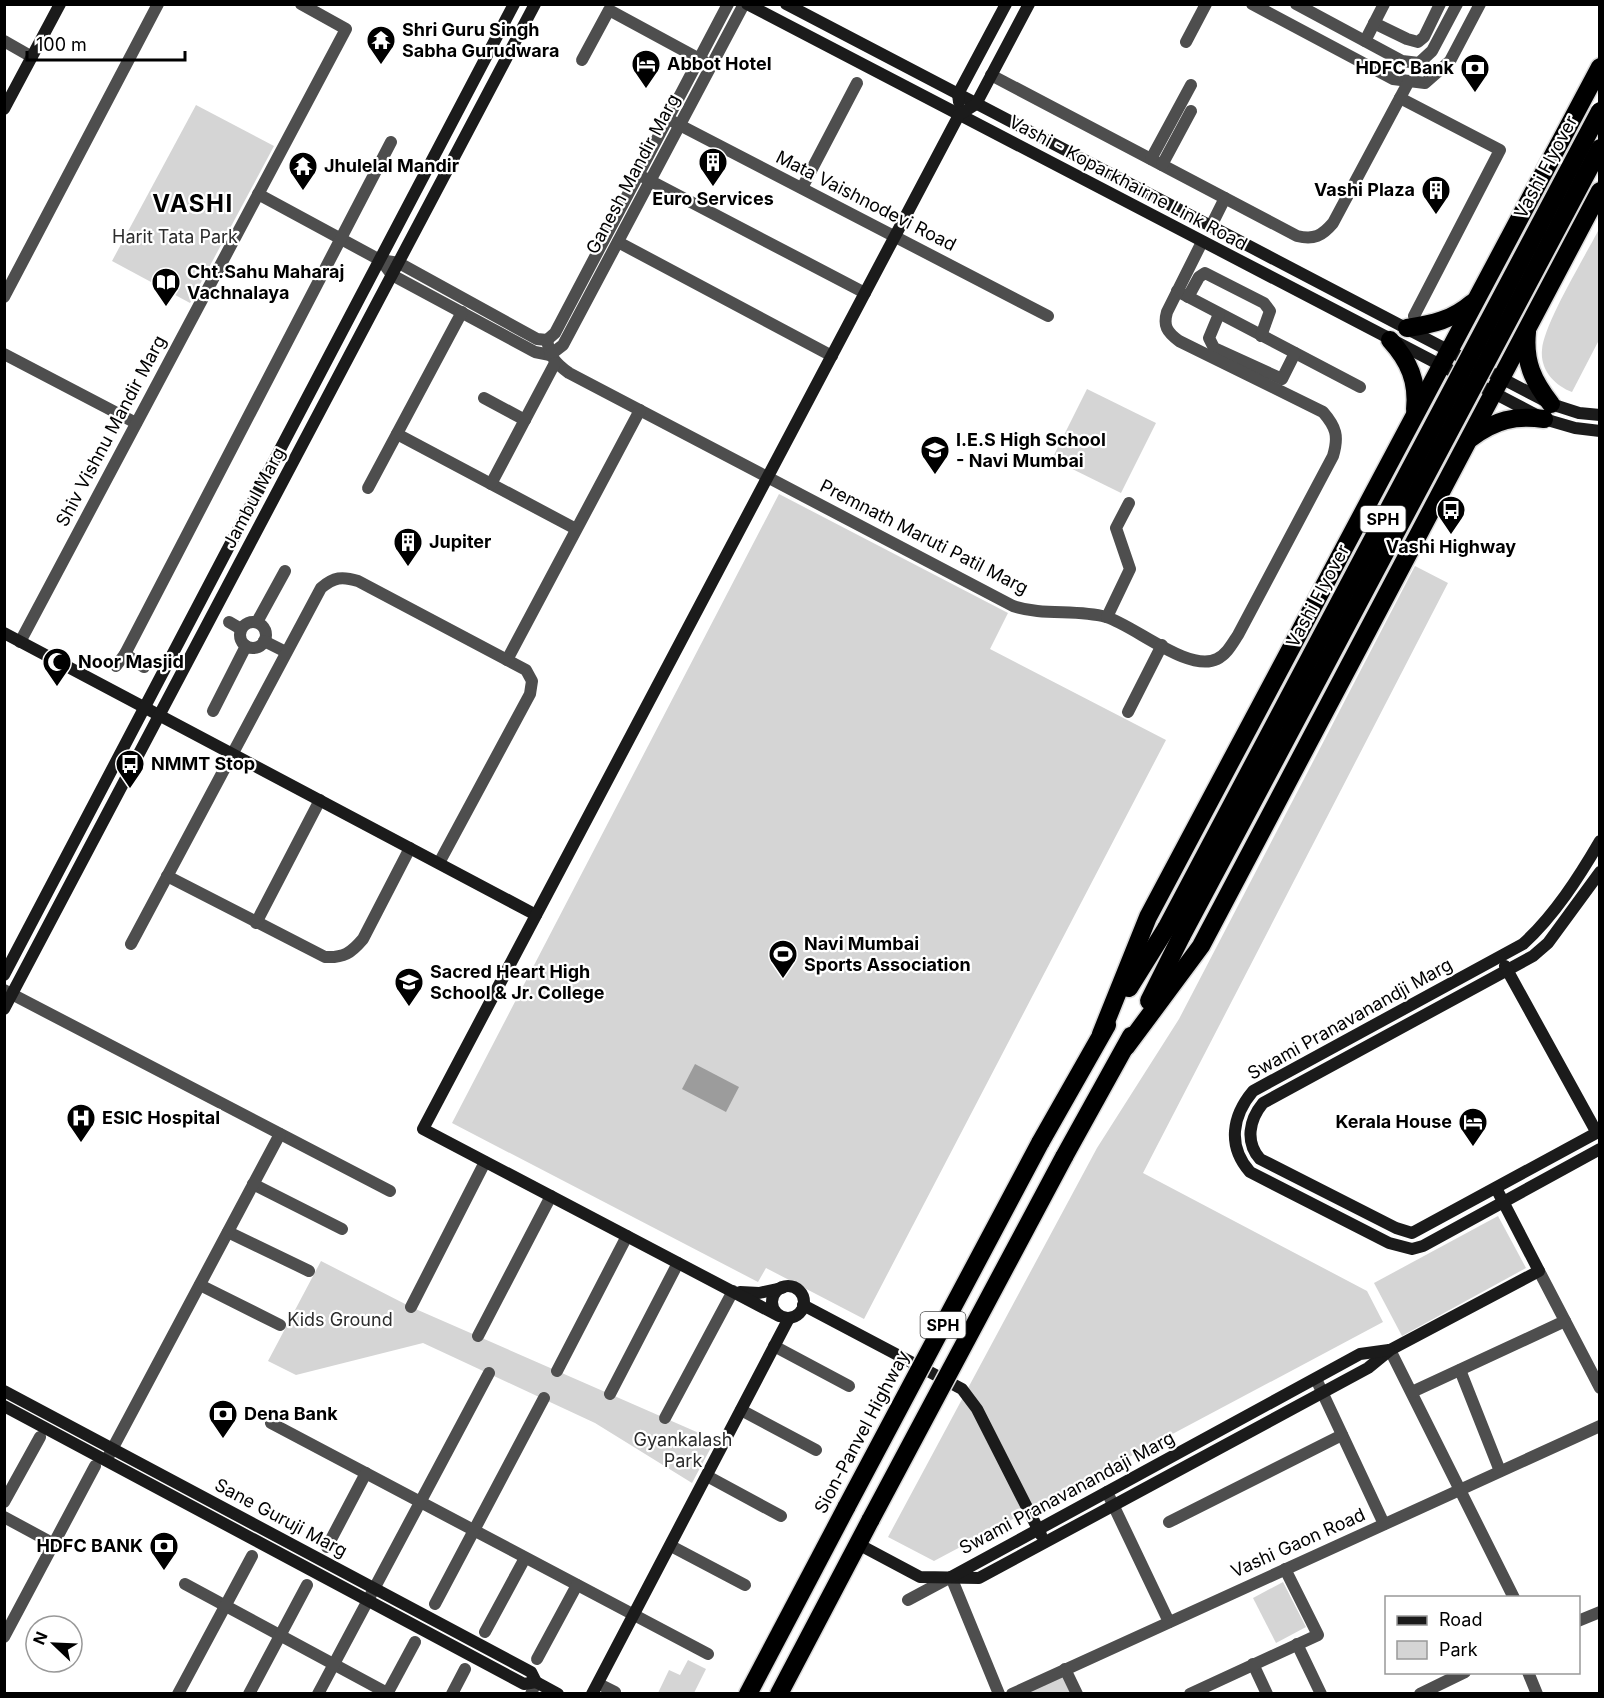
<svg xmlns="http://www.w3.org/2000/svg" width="1604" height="1698" viewBox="0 0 1604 1698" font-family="Inter,sans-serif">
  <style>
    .green { fill: #d5d5d5 }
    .water { fill: #9c9c9c }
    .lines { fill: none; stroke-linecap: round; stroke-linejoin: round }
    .highway-casing { stroke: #dbdbdb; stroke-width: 21 }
    .street { stroke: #4e4e4e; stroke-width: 12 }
    .secondary { stroke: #1b1b1b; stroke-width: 12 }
    .highway { stroke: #000; stroke-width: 18 }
    .highway-bridge-casing { stroke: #dbdbdb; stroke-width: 21; stroke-linecap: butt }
    .highway-bridge { stroke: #000; stroke-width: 18 }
    .labels { text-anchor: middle; stroke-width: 4.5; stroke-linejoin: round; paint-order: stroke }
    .shield { fill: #fff; stroke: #4c4c4c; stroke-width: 1.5 }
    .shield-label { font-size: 16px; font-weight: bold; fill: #000 }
    .poi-label { font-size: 18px; font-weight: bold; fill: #000; stroke: #fff; text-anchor: start }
    .street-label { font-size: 18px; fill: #000; stroke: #fff }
    .park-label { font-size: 18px; fill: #2c2c2c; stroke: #fff }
    .district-label { font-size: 24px; font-weight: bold; letter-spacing: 1.5px; fill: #000; stroke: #fff }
  </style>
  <rect width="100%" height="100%" fill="#fff"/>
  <g class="green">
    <polygon points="196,105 274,146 190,303 112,261"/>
    <path d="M1599,229V340L1572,392C1555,386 1540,370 1542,350C1544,323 1585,257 1599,229Z"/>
    <polygon points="1087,389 1156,423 1121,493 1052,459"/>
    <polygon points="779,494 1008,613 990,649 1166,740 864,1319 766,1268 758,1282 452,1123"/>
    <polygon points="1415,566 1448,583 1143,1173 1367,1291 1383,1322 934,1561 888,1537 1097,1148 1179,1019"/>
    <polygon points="1498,1216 1526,1268 1402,1336 1374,1283"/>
    <polygon points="321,1261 411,1307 715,1440 692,1483 595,1423 423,1343 296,1375 268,1361"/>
    <polygon points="1283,1582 1306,1627 1276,1643 1253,1598"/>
    <polygon points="688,1660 706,1669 694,1693 658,1693 669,1670 680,1675"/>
    <polygon points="1062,1676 1071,1694 1023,1694"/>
  </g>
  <polygon class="water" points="695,1064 739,1087 726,1112 682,1089"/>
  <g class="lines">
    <g class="highway-casing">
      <g id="highway">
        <path d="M1407,328C1433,324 1452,320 1472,303"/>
        <path d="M1527,332C1524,362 1533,381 1551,404"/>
        <path d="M1390,340C1409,361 1418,381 1415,410"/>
        <path d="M1471,438C1495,420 1515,415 1544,419"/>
        <polyline points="1129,988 1167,927"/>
        <polyline points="1149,1001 1182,935"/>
        <polyline points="1101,1034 1148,917 1600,67"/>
        <polyline points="1126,1047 1201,946 1600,191"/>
        <polyline points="1040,1143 1107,1025"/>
        <polyline points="1064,1157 1131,1036"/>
        <polyline points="748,1694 847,1506"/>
        <polyline points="779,1694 871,1519"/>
      </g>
    </g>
    <g class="street">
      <polyline points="1252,4 1393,79 1425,83 1450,61 1480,4"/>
      <polyline points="1296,4 1402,61 1419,63 1432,51 1457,4"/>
      <polyline points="1374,23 1407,39 1418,42 1424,37 1440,4"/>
      <polyline points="4,41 32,57"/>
      <polyline points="1365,41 1384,4"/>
      <polyline points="1186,42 1206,4"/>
      <polyline points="582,60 609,10 705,62"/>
      <path d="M991,75L1297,236C1314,240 1322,236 1333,223L1409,81"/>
      <polyline points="1400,98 1500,150 1414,316"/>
      <polyline points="668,119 1048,316"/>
      <polyline points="1151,159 1191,85"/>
      <polyline points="1162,165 1191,111"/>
      <polyline points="645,178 865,293"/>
      <polyline points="802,188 857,83"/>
      <polyline points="258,194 380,260 399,263 537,339 547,340"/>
      <polyline points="1211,226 1225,198"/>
      <polyline points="618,242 832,356"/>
      <polyline points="386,267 392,275 535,352 550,355"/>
      <polyline points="1177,291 1360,387"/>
      <polyline points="4,297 158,4"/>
      <polyline points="1188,297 1199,277 1205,273 1264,303 1270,311 1261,336"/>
      <polyline points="1219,314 1209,338 1214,348 1282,379 1295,353"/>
      <path d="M547,340C550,357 555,363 569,373L1013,606C1043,616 1076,609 1106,617C1134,625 1188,673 1217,659C1227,654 1232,644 1238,635L1333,456C1339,436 1336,427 1323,412L1179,341C1167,332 1163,326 1167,312L1202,242"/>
      <polyline points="547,340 555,333 728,4"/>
      <polyline points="4,354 136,423"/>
      <polyline points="550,355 563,345 744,4"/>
      <polyline points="484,398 525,420"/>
      <polyline points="397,434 576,529"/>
      <polyline points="491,484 555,363"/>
      <polyline points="368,488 462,312"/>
      <polyline points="1107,617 1130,569 1116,528 1129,503"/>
      <circle cx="253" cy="635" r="13"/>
      <polyline points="229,622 241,629"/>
      <polyline points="257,622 285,571"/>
      <polyline points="264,641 286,652"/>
      <polyline points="20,642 346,29 301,4"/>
      <polyline points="125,654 144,667"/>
      <polyline points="507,660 640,410"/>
      <polyline points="116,666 125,654 391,142"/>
      <polyline points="213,711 246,646"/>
      <polyline points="1128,712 1162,645"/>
      <path d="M167,876L325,957C344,958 351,953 363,939L410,848"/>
      <polyline points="256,923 320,800"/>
      <path d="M131,944L321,588C334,577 342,576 358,581L526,670L532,681L530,694L439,863"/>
      <polyline points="4,990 390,1191"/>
      <polyline points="253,1184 342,1229"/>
      <polyline points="228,1232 309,1271"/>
      <polyline points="1539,1271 1600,1388"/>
      <polyline points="200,1285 280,1325"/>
      <polyline points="411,1307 485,1162"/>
      <polyline points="478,1336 551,1196"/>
      <polyline points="774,1346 849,1386"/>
      <polyline points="1390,1350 1514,1598"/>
      <polyline points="1460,1370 1500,1471"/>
      <polyline points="557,1371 627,1236"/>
      <polyline points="1316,1379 1384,1524"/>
      <polyline points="1412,1392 1565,1321"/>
      <polyline points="610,1394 678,1263"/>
      <polyline points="741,1410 816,1450"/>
      <polyline points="665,1418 733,1291"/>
      <polyline points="271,1423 708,1654"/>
      <polyline points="108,1457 280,1134"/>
      <polyline points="707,1476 781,1516"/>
      <polyline points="1107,1492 1169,1622"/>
      <polyline points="4,1502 40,1437"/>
      <polyline points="4,1517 54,1544"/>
      <polyline points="1169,1522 1342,1435"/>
      <polyline points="671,1546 745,1585"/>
      <polyline points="327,1547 366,1473"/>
      <polyline points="185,1584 389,1694"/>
      <polyline points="908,1600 951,1577 999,1694"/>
      <polyline points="435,1604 544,1398"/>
      <polyline points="1578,1621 1600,1612"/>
      <polyline points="485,1632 525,1558"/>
      <polyline points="4,1637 95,1466"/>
      <polyline points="1297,1644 1321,1694"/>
      <polyline points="537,1659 577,1585"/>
      <polyline points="1253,1664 1267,1694"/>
      <polyline points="1065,1669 1077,1694"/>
      <polyline points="1528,1672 1537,1694"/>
      <polyline points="599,1684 615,1692"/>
      <polyline points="178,1694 252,1556"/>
      <polyline points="249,1694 307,1585"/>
      <polyline points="318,1694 489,1373"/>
      <polyline points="387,1694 415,1642"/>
      <polyline points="452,1694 465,1669"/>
      <polyline points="531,1694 536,1682"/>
      <polyline points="1012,1694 1600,1426"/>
      <polyline points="1190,1694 1318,1635 1285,1569"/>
      <polyline points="1420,1694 1465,1672"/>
    </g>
    <g class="secondary">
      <polyline points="747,4 1544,419 1575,428 1600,431"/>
      <polyline points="786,4 1551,404 1579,413 1600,415"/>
      <polyline points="959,102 958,94 1006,4"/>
      <polyline points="4,109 60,4"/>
      <polyline points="4,633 536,915"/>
      <path d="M1600,841C1579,877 1554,916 1523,944L1253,1091C1232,1116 1227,1146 1250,1172L1389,1243L1412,1249L1423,1246L1600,1149"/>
      <path d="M1600,872L1548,943L1533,956L1263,1103C1249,1120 1245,1142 1260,1159L1396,1228L1412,1233L1600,1131"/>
      <polyline points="1505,966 1597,1133"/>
      <polyline points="4,975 514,4"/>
      <polyline points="4,1009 535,4"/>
      <circle cx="788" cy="1302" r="16"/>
      <polyline points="740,1292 759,1293 782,1288"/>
      <polyline points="803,1305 962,1389 977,1409 1041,1535"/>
      <polyline points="779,1316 423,1129 959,115 976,104 1029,4"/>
      <polyline points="4,1391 531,1672 536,1682 558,1694"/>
      <polyline points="4,1406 524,1684 536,1682"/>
      <polyline points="858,1544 920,1577 979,1578 1368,1368 1390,1350 1539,1271 1496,1188"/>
      <polyline points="951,1577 1360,1354 1389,1350"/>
      <polyline points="592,1694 789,1318"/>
    </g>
    <use href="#highway" class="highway"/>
    <g class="highway-bridge-casing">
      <g id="highway-bridge">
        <polyline points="1167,927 1600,111"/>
        <polyline points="1182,935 1600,148"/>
        <polyline points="847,1506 1040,1143"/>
        <polyline points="871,1519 1064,1157"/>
      </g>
    </g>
    <use href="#highway-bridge" class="highway-bridge"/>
  </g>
  <defs>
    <g id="temple-pin" transform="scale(1.5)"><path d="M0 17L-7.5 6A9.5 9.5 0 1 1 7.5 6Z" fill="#000" stroke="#fff"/><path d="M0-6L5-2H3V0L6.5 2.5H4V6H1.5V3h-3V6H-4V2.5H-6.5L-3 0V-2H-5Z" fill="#fff"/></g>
    <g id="hotel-pin" transform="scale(1.5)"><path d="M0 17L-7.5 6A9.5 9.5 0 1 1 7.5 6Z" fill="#000" stroke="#fff"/><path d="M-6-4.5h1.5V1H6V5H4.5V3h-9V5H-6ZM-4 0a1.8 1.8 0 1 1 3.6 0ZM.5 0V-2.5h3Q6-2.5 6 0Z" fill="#fff"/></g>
    <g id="bank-pin" transform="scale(1.5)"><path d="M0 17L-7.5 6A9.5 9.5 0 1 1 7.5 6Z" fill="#000" stroke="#fff"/><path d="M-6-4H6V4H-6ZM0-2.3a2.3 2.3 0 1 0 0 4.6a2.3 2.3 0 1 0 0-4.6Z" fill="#fff"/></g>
    <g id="building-pin" transform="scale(1.5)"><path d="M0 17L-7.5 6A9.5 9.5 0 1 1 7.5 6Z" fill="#000" stroke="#fff"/><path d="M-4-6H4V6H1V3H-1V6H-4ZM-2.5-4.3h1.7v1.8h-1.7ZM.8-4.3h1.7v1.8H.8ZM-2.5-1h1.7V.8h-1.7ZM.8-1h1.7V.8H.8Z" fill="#fff"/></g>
    <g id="library-pin" transform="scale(1.5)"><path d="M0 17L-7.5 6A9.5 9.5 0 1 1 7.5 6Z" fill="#000" stroke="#fff"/><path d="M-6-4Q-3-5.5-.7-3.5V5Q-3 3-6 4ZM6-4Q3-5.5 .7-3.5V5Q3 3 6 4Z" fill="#fff"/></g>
    <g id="school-pin" transform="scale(1.5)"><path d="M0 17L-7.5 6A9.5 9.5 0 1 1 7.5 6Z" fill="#000" stroke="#fff"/><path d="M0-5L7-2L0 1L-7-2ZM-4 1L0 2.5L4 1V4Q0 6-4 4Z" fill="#fff"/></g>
    <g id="bus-pin" transform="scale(1.5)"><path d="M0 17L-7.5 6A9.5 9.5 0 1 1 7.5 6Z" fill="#000" stroke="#fff"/><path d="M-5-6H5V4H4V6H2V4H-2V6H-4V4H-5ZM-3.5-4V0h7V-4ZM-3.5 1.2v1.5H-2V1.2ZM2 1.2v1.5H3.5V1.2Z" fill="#fff"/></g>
    <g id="mosque-pin" transform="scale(1.5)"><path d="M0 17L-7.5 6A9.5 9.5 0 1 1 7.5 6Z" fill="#000" stroke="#fff"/><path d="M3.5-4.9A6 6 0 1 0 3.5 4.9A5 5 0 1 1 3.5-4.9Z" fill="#fff"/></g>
    <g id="stadium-pin" transform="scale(1.5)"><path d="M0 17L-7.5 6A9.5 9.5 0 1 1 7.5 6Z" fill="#000" stroke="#fff"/><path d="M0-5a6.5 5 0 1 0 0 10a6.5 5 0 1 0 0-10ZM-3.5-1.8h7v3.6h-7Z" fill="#fff"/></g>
    <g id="hospital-pin" transform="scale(1.5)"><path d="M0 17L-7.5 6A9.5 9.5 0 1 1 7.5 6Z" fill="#000" stroke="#fff"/><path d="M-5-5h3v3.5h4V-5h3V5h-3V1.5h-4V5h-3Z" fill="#fff"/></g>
  </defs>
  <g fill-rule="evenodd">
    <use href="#temple-pin" x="381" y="40"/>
    <use href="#hotel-pin" x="646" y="64"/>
    <use href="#bank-pin" x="1475" y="68"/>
    <use href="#building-pin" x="713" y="162"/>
    <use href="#temple-pin" x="303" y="166"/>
    <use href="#building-pin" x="1436" y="190"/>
    <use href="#library-pin" x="166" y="282"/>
    <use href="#school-pin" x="935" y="450"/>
    <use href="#bus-pin" x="1451" y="510"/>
    <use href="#building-pin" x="408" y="542"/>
    <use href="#mosque-pin" x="57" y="662"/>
    <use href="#bus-pin" x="130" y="764"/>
    <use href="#stadium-pin" x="783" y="954"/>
    <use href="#school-pin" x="409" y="982"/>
    <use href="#hospital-pin" x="81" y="1118"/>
    <use href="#hotel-pin" x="1473" y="1122"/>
    <use href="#bank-pin" x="223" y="1414"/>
    <use href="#bank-pin" x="164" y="1546"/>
  </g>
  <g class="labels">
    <g class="shield">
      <rect x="1360.5" y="506" width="45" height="26" rx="4.5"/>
      <rect x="920.5" y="1312" width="45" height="26" rx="4.5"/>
    </g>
    <g class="shield-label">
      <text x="1383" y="525">SPH</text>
      <text x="943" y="1331">SPH</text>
    </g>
    <g class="poi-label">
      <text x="402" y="36">Shri Guru Singh<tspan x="402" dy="21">Sabha Gurudwara</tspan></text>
      <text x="667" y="70">Abbot Hotel</text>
      <text x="1454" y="74" text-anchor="end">HDFC Bank</text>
      <text x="324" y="172">Jhulelal Mandir</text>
      <text x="1415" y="196" text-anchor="end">Vashi Plaza</text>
      <text x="713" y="205" text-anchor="middle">Euro Services</text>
      <text x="187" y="278">Cht.Sahu Maharaj<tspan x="187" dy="21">Vachnalaya</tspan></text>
      <text x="956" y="446">I.E.S High School<tspan x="956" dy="21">- Navi Mumbai</tspan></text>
      <text x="429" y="548">Jupiter</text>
      <text x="1451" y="553" text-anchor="middle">Vashi Highway</text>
      <text x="78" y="668">Noor Masjid</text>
      <text x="151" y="770">NMMT Stop</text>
      <text x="804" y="950">Navi Mumbai<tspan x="804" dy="21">Sports Association</tspan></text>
      <text x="430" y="978">Sacred Heart High<tspan x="430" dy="21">School &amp; Jr. College</tspan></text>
      <text x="102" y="1124">ESIC Hospital</text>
      <text x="1452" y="1128" text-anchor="end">Kerala House</text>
      <text x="244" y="1420">Dena Bank</text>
      <text x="143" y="1552" text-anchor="end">HDFC BANK</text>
    </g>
    <g class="street-label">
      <text transform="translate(1546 167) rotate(-62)" y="6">Vashi Flyover</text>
      <text transform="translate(633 174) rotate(-62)" y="6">Ganesh Mandir Marg</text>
      <text transform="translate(1128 183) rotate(28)" y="6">Vashi - Koparkhairne Link Road</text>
      <text transform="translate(866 201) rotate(27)" y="6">Mata Vaishnodevi Road</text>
      <text transform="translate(111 431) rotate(-62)" y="6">Shiv Vishnu Mandir Marg</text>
      <text transform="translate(254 498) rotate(-62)" y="6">Jambul Marg</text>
      <text transform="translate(924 537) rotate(27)" y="6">Premnath Maruti Patil Marg</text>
      <text transform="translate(1318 596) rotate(-62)" y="6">Vashi Flyover</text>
      <text transform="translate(1350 1019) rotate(-29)" y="6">Swami Pranavanandji Marg</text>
      <text transform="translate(862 1432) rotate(-62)" y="6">Sion-Panvel Highway</text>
      <text transform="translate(1067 1493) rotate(-28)" y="6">Swami Pranavanandaji Marg</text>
      <text transform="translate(281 1518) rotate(28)" y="6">Sane Guruji Marg</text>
      <text transform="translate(1298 1543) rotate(-24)" y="6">Vashi Gaon Road</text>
    </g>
    <g class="park-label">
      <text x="175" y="243">Harit Tata Park</text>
      <text x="340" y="1326">Kids Ground</text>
      <text x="683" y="1446">Gyankalash<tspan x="683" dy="21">Park</tspan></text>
    </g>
    <g class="district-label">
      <text x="193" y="212">VASHI</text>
    </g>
  </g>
  <rect width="1604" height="1698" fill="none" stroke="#000000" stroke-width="12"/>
  <rect x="1385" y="1596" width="195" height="78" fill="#ffffff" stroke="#999999" stroke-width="1.5"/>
  <rect x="1397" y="1616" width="30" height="9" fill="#1b1b1b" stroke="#999999" stroke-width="1.5"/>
  <text x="1439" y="1626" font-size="18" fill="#000000">Road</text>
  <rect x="1397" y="1641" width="30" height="18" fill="#d5d5d5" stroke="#999999" stroke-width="1.5"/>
  <text x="1439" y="1656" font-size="18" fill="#000000">Park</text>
  <g transform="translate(54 1644) rotate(293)"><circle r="28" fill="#ffffff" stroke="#999999" stroke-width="1.5"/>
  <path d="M0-4.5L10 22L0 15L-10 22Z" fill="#000000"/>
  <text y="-9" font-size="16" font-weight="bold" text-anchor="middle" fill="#000000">N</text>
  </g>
  <path d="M27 51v9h158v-9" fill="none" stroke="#000000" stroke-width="3"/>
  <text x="36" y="51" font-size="18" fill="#000000" stroke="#ffffff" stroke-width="4.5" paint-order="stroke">100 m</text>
</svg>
